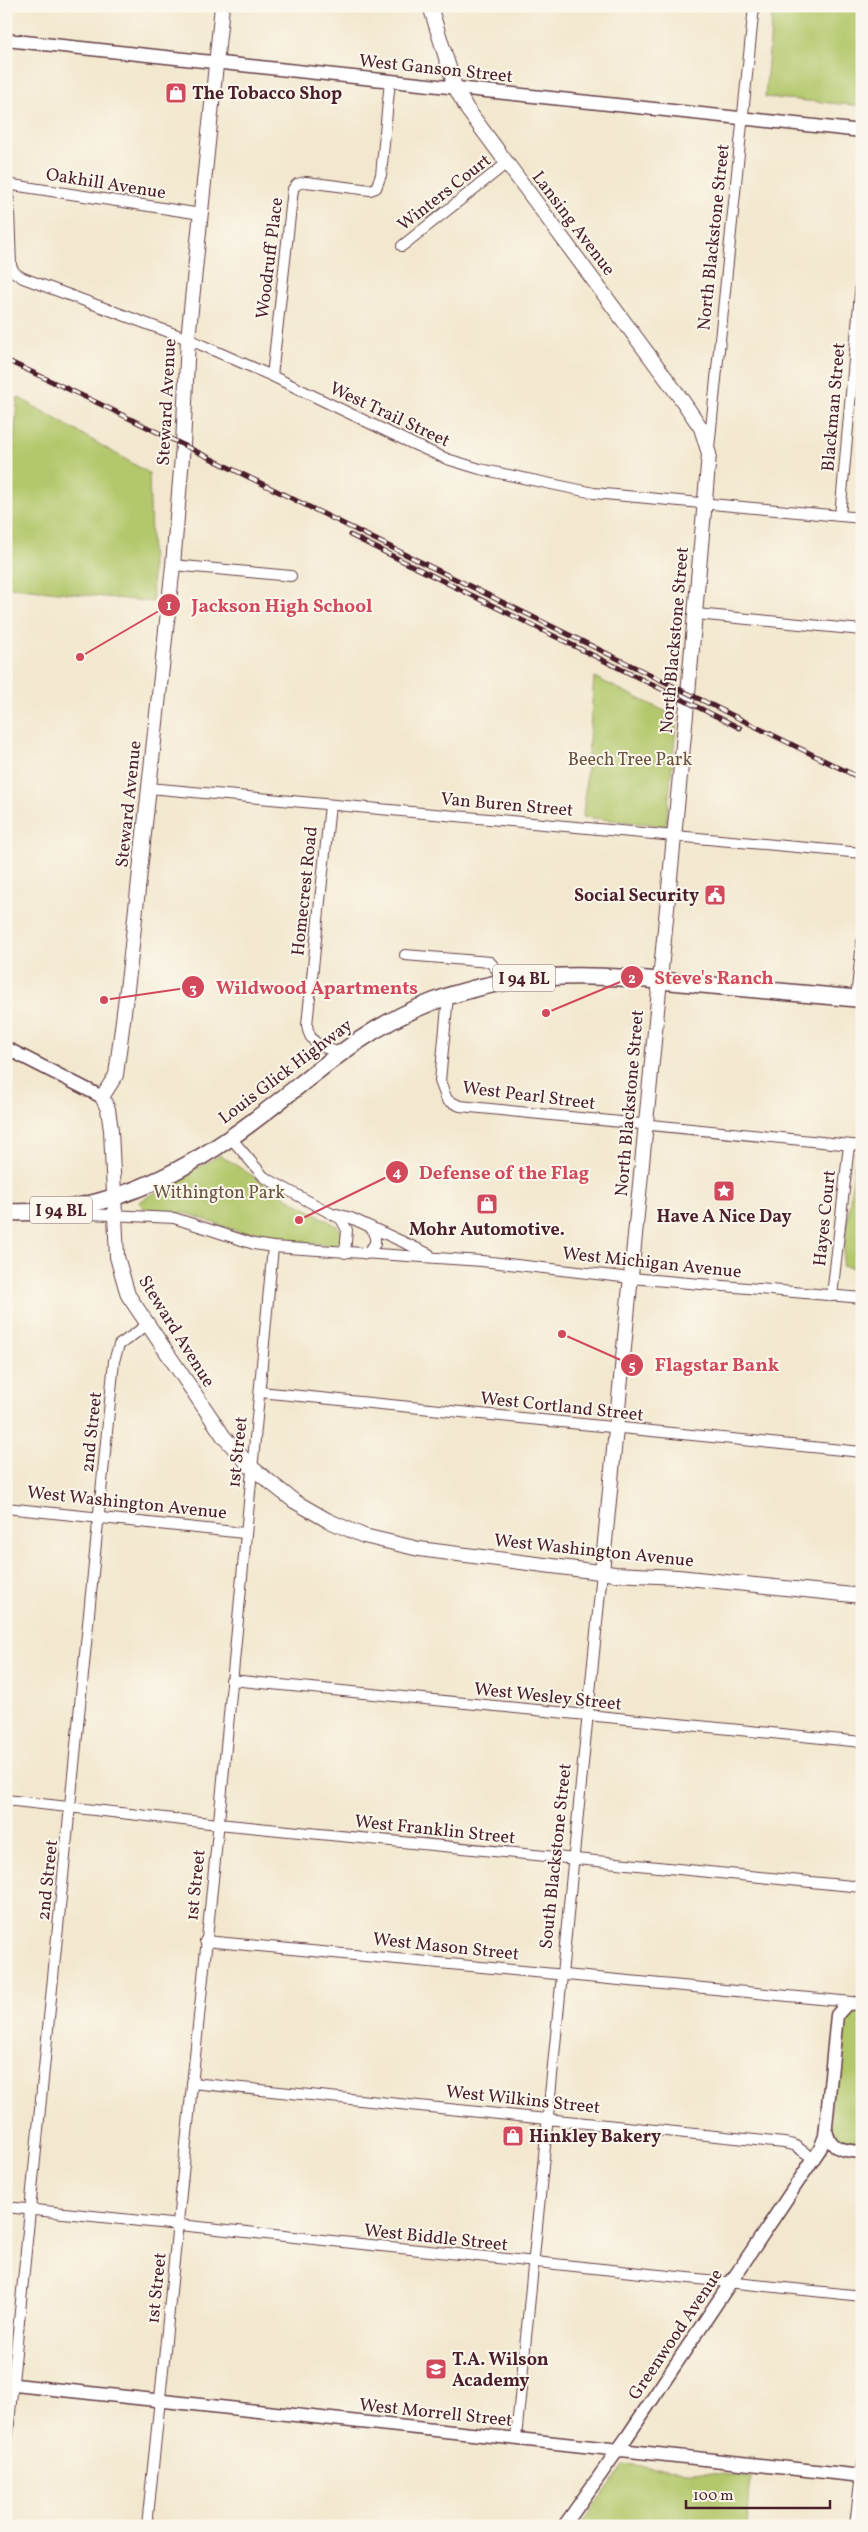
<svg xmlns="http://www.w3.org/2000/svg" width="868" height="2532" viewBox="0 0 868 2532" font-family="Vollkorn,serif">
  <style>
    .green { fill: #b3c86c; stroke: #7e744c }
    .lines { fill: none; stroke-linecap: round; stroke-linejoin: round }
    .minor-casing { stroke: #633d44; stroke-width: 12 }
    .tertiary-casing { stroke: #633d44; stroke-width: 15 }
    .secondary-casing { stroke: #633d44; stroke-width: 16 }
    .primary-casing { stroke: #633d44; stroke-width: 19 }
    .minor { stroke: #fff; stroke-width: 10 }
    .tertiary { stroke: #fff; stroke-width: 12 }
    .secondary { stroke: #fff; stroke-width: 14 }
    .primary { stroke: #fff; stroke-width: 16 }
    .rail-casing { stroke: #4a1f2b; stroke-width: 5 }
    .rail { stroke: #fbf7ec; stroke-width: 3; stroke-dasharray: 9; stroke-linecap: butt }
    .labels { text-anchor: middle; stroke-width: 4; stroke-linejoin: round; paint-order: stroke }
    .shield { fill: #fbf7ec; stroke: #7f6065; stroke-width: 1 }
    .shield-label { font-size: 16px; font-weight: bold; fill: #4a1f2b }
    .street-label { font-size: 18px; fill: #4a1f2b; stroke: #fbf7ec }
    .poi-label { font-size: 18px; font-weight: bold; fill: #4a1f2b; stroke: #fbf7ec; text-anchor: start }
    .park-label { font-size: 18px; fill: #6a523e; stroke: #fbf7ec }
    .leader { fill: none; stroke: #d1495b; stroke-width: 2 }
    .callout-dot { fill: #d1495b; stroke: #fbf7ec; stroke-width: 2 }
    .mark-label { font-size: 15px; text-anchor: middle; font-weight: bold; fill: #fff }
    .callout-label { font-size: 19px; text-anchor: middle; font-weight: bold; fill: #d1495b; stroke: #fbf7ec; stroke-width: 4; stroke-linejoin: round; paint-order: stroke }
  </style>
  <rect width="100%" height="100%" fill="#fbf7ec"/>
  <filter id="ink" filterUnits="userSpaceOnUse"><feTurbulence type="fractalNoise" baseFrequency=".02" numOctaves="2"/><feDisplacementMap in="SourceGraphic" scale="10" xChannelSelector="R" yChannelSelector="G"/><feConvolveMatrix kernelMatrix="1 2 1 2 8 2 1 2 1" color-interpolation-filters="sRGB"/></filter>
  <filter id="wash" filterUnits="userSpaceOnUse"><feTurbulence type="fractalNoise" baseFrequency=".0096" numOctaves="4" result="noise"/><feDisplacementMap in="SourceGraphic" scale="20" xChannelSelector="R" yChannelSelector="G"/><feGaussianBlur stdDeviation="1.12" result="paint"/><feColorMatrix in="noise" values="0 0 0 0 0 0 0 0 0 0 0 0 0 0 0 0 0 1.4 0 .05"/><feComposite in="paint" operator="in"/></filter>
  <g filter="url(#wash)">
    <rect width="100%" height="100%" fill="#f3e8cf"/>
    <g class="green">
      <polygon points="773,6 862,6 862,106 765,97"/>
      <polygon points="18,397 149,473 153,602 11,587 6,582 6,518"/>
      <polygon points="594,677 677,717 666,826 583,817"/>
      <polygon points="856,1151 862,1152 862,1269 842,1266"/>
      <polygon points="220,1155 284,1196 337,1226 342,1232 341,1239 335,1245 331,1245 259,1239 189,1214 144,1209 139,1202"/>
      <polygon points="862,2003 862,2152 829,2141 837,2015"/>
      <polygon points="623,2465 751,2477 747,2526 580,2526"/>
    </g>
  </g>
  <g filter="url(#ink)">
    <g class="lines">
      <g class="minor-casing">
        <g id="minor">
          <polyline points="6,184 201,214"/>
          <polyline points="8,184 11,266 15,273 23,278 188,339 272,376 413,444 447,459 480,469 594,493 862,518"/>
          <polyline points="402,246 507,163"/>
          <polyline points="272,376 293,189 297,184 306,182 370,190 376,188 381,175 390,80"/>
          <polyline points="709,448 754,6"/>
          <polyline points="840,516 862,271"/>
          <polyline points="173,565 291,576"/>
          <polyline points="696,614 862,630"/>
          <polyline points="149,788 862,853"/>
          <path d="M330,805L307,1025C309,1044 323,1048 339,1052"/>
          <polyline points="405,955 490,962 497,970 501,982"/>
          <polyline points="448,996 440,1081 447,1100 460,1106 862,1146"/>
          <polyline points="856,999 862,942"/>
          <polyline points="231,1138 264,1177 341,1219 347,1230 345,1253"/>
          <polyline points="67,1213 174,1218 254,1244 273,1247 482,1261 631,1278 862,1298"/>
          <polyline points="337,1214 351,1218 429,1254"/>
          <polyline points="366,1254 375,1244 375,1233 370,1227"/>
          <polyline points="832,1296 849,1145"/>
          <polyline points="260,1392 862,1452"/>
          <polyline points="6,1508 244,1533"/>
          <polyline points="231,1680 862,1742"/>
          <polyline points="6,1800 218,1824 862,1887"/>
          <polyline points="205,1941 852,2002"/>
          <polyline points="192,2083 784,2143 794,2145 814,2159"/>
          <polyline points="6,2207 862,2296"/>
          <polyline points="516,2438 602,1572"/>
          <polyline points="6,2453 114,1361 119,1345 147,1325"/>
          <polyline points="147,2526 220,1811 273,1247"/>
          <polyline points="855,2526 862,2464"/>
        </g>
      </g>
      <g class="tertiary-casing">
        <g id="tertiary">
          <polyline points="6,40 862,131"/>
          <polyline points="6,1048 102,1097"/>
          <path d="M826,2129C828,2149 845,2151 862,2152"/>
          <polyline points="6,2384 862,2476"/>
          <polyline points="564,2526 627,2437 820,2149 825,2136 837,2015 847,2004 862,2003"/>
        </g>
      </g>
      <g class="secondary-casing">
        <g id="secondary">
          <polyline points="222,6 188,339 183,445 173,565 129,973 116,1075 102,1097 108,1109 111,1130 117,1257 128,1295 224,1437 251,1467 294,1501 327,1520 364,1536 419,1549 615,1574 678,1577 862,1596"/>
          <polyline points="430,6 455,87 467,109 682,400 701,428 709,454 688,694 602,1572"/>
        </g>
      </g>
      <g class="primary-casing">
        <path id="primary" d="M6,1212C89,1216 163,1184 230,1138C300,1090 349,1034 432,1002C522,967 603,975 696,984C751,989 807,994 862,999"/>
      </g>
      <use href="#minor" class="minor"/>
      <use href="#tertiary" class="tertiary"/>
      <use href="#secondary" class="secondary"/>
      <use href="#primary" class="primary"/>
      <g class="rail-casing">
        <g id="rail">
          <polyline points="6,360 100,404 862,779"/>
          <polyline points="350,535 740,728"/>
        </g>
      </g>
      <use href="#rail" class="rail"/>
    </g>
  </g>
  <defs>
    <g id="shop-square" transform="scale(1.125)"><rect x="-9" y="-9" width="18" height="18" rx="4" fill="#d1495b" stroke="#fbf7ec"/><path d="M-5-2.5h2.3a2.7 3.5 0 0 1 5.4 0H5L5.5 6h-11ZM-1.5-2.5h3a1.5 2.3 0 0 0-3 0Z" fill="#fff"/></g>
    <g id="civic-square" transform="scale(1.125)"><rect x="-9" y="-9" width="18" height="18" rx="4" fill="#d1495b" stroke="#fbf7ec"/><path d="M-.6-6.5H3V-4.5H.6V-3L4-1V1h2V6H-6V1h2V-1L-.6-3ZM-1.2 2.5V6h2.4V2.5Z" fill="#fff"/></g>
    <g id="sight-square" transform="scale(1.125)"><rect x="-9" y="-9" width="18" height="18" rx="4" fill="#d1495b" stroke="#fbf7ec"/><path d="M0-6L1.8-2.2L6-1.7L2.9 1.2L3.7 5.4L0 3.3L-3.7 5.4L-2.9 1.2L-6-1.7L-1.8-2.2Z" fill="#fff"/></g>
    <g id="school-square" transform="scale(1.125)"><rect x="-9" y="-9" width="18" height="18" rx="4" fill="#d1495b" stroke="#fbf7ec"/><path d="M0-5L7-2L0 1L-7-2ZM-4 1L0 2.5L4 1V4Q0 6-4 4Z" fill="#fff"/></g>
  </defs>
  <g fill-rule="evenodd">
    <use href="#shop-square" x="176" y="93"/>
    <use href="#civic-square" x="715" y="895"/>
    <use href="#sight-square" x="724" y="1191"/>
    <use href="#shop-square" x="487" y="1204"/>
    <use href="#shop-square" x="513" y="2136"/>
    <use href="#school-square" x="436" y="2369"/>
  </g>
  <g class="labels">
    <g class="shield">
      <rect x="493" y="964.5" width="62" height="27" rx="4"/>
      <rect x="30" y="1196.5" width="62" height="27" rx="4"/>
    </g>
    <g class="shield-label">
      <text x="524" y="984">I 94 BL</text>
      <text x="61" y="1216">I 94 BL</text>
    </g>
    <g class="street-label">
      <text transform="translate(436 68) rotate(6)" y="6">West Ganson Street</text>
      <text transform="translate(106 183) rotate(9)" y="6">Oakhill Avenue</text>
      <text transform="translate(444 192) rotate(-38)" y="6">Winters Court</text>
      <text transform="translate(574 223) rotate(53)" y="6">Lansing Avenue</text>
      <text transform="translate(713 237) rotate(-84)" y="6">North Blackstone Street</text>
      <text transform="translate(269 258) rotate(-83)" y="6">Woodruff Place</text>
      <text transform="translate(166 402) rotate(-87)" y="6">Steward Avenue</text>
      <text transform="translate(833 407) rotate(-85)" y="6">Blackman Street</text>
      <text transform="translate(390 414) rotate(25)" y="6">West Trail Street</text>
      <text transform="translate(674 640) rotate(-85)" y="6">North Blackstone Street</text>
      <text transform="translate(128 804) rotate(-84)" y="6">Steward Avenue</text>
      <text transform="translate(507 804) rotate(5)" y="6">Van Buren Street</text>
      <text transform="translate(304 891) rotate(-84)" y="6">Homecrest Road</text>
      <text transform="translate(285 1071) rotate(-37)" y="6">Louis Glick Highway</text>
      <text transform="translate(529 1095) rotate(7)" y="6">West Pearl Street</text>
      <text transform="translate(629 1103) rotate(-85)" y="6">North Blackstone Street</text>
      <text transform="translate(824 1218) rotate(-84)" y="6">Hayes Court</text>
      <text transform="translate(652 1262) rotate(6)" y="6">West Michigan Avenue</text>
      <text transform="translate(177 1331) rotate(58)" y="6">Steward Avenue</text>
      <text transform="translate(562 1406) rotate(6)" y="6">West Cortland Street</text>
      <text transform="translate(91 1432) rotate(-84)" y="6">2nd Street</text>
      <text transform="translate(237 1452) rotate(-84)" y="6">1st Street</text>
      <text transform="translate(127 1502) rotate(6)" y="6">West Washington Avenue</text>
      <text transform="translate(594 1550) rotate(6)" y="6">West Washington Avenue</text>
      <text transform="translate(548 1696) rotate(6)" y="6">West Wesley Street</text>
      <text transform="translate(435 1829) rotate(6)" y="6">West Franklin Street</text>
      <text transform="translate(555 1856) rotate(-84)" y="6">South Blackstone Street</text>
      <text transform="translate(47 1880) rotate(-84)" y="6">2nd Street</text>
      <text transform="translate(195 1885) rotate(-84)" y="6">1st Street</text>
      <text transform="translate(446 1946) rotate(6)" y="6">West Mason Street</text>
      <text transform="translate(523 2099) rotate(6)" y="6">West Wilkins Street</text>
      <text transform="translate(436 2237) rotate(6)" y="6">West Biddle Street</text>
      <text transform="translate(156 2288) rotate(-84)" y="6">1st Street</text>
      <text transform="translate(675 2334) rotate(-56)" y="6">Greenwood Avenue</text>
      <text transform="translate(436 2412) rotate(6)" y="6">West Morrell Street</text>
    </g>
    <g class="poi-label">
      <text x="192" y="99">The Tobacco Shop</text>
      <text x="699" y="901" text-anchor="end">Social Security</text>
      <text x="724" y="1222" text-anchor="middle">Have A Nice Day</text>
      <text x="487" y="1235" text-anchor="middle">Mohr Automotive.</text>
      <text x="529" y="2142">Hinkley Bakery</text>
      <text x="452" y="2365">T.A. Wilson<tspan x="452" dy="21">Academy</tspan></text>
    </g>
    <g class="park-label">
      <text x="630" y="765">Beech Tree Park</text>
      <text x="219" y="1198">Withington Park</text>
    </g>
  </g>
  <path class="leader" d="M80 657L169 605M546 1013L632 977M104 1000L193 987M299 1220L397 1172M562 1334L632 1365"/>
  <g class="callout-dot">
    <circle cx="80" cy="657" r="5"/>
    <circle cx="546" cy="1013" r="5"/>
    <circle cx="104" cy="1000" r="5"/>
    <circle cx="299" cy="1220" r="5"/>
    <circle cx="562" cy="1334" r="5"/>
    <circle cx="169" cy="605" r="12"/>
    <circle cx="632" cy="977" r="12"/>
    <circle cx="193" cy="987" r="12"/>
    <circle cx="397" cy="1172" r="12"/>
    <circle cx="632" cy="1365" r="12"/>
  </g>
  <g class="mark-label">
    <text x="169" y="610">1</text>
    <text x="632" y="983">2</text>
    <text x="193" y="993">3</text>
    <text x="397" y="1177">4</text>
    <text x="632" y="1370">5</text>
  </g>
  <g class="callout-label">
    <text x="282" y="612">Jackson High School</text>
    <text x="714" y="984">Steve's Ranch</text>
    <text x="317" y="994">Wildwood Apartments</text>
    <text x="504" y="1179">Defense of the Flag</text>
    <text x="717" y="1371">Flagstar Bank</text>
  </g>
  <rect width="868" height="2532" fill="none" stroke="#fbf7ec" stroke-width="25"/>
  <path d="M686 2500v8h144v-8" fill="none" stroke="#4a1f2b" stroke-width="2.5"/>
  <text x="693" y="2500" font-size="15" fill="#4a1f2b" stroke="#fbf7ec" stroke-width="4" paint-order="stroke">100 m</text>
</svg>
